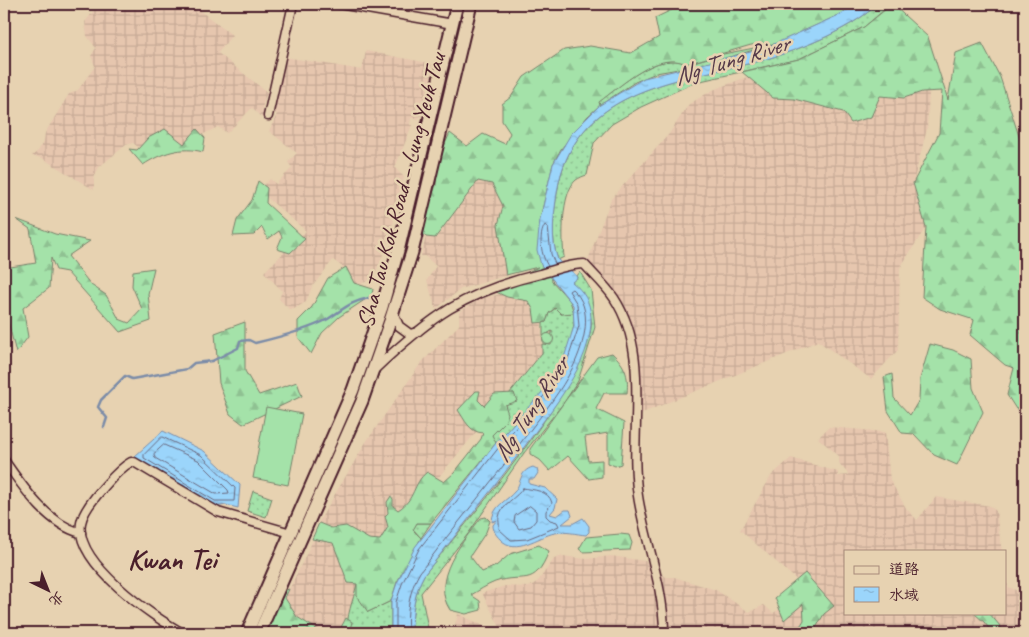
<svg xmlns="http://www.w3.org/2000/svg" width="1029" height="637" viewBox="0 0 1029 637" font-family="Caveat,'LXGW WenKai TC',sans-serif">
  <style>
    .industrial { fill: url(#industrial-grid) }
    .grass { fill: url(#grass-dots); stroke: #77806a }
    .forest { fill: url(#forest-firs); stroke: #77806a }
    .pitch { fill: #a4e2a9; stroke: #77806a }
    .water { fill: url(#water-ripples); stroke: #7b8ca8 }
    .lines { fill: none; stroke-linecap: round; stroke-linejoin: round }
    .shore { stroke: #6a687e; stroke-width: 1 }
    .stream { stroke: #7b8ca8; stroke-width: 2.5 }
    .minor-casing { stroke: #4a1f2b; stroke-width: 11 }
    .secondary-casing { stroke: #4a1f2b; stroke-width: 15 }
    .minor { stroke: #e7d2b1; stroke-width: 8 }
    .secondary { stroke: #e7d2b1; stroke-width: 11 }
    .labels { text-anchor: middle; stroke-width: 5; stroke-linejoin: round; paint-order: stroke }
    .street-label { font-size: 24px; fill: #4a1f2b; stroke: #e7d2b1 }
    .water-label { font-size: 25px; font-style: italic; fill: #563a4a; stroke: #e7d2b1 }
    .district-label { font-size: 29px; font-weight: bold; fill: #4a1f2b; stroke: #e7d2b1 }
  </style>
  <defs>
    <pattern id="industrial-grid" width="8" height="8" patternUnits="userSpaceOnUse" patternTransform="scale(1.25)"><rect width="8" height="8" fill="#e6c6ae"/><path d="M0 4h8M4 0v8" fill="none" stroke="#c7aa96"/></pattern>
    <pattern id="grass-dots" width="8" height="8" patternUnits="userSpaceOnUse" patternTransform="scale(1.25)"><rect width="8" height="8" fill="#a4e2a9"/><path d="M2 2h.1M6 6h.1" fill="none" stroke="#8fc192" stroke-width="1.8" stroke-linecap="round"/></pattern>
    <pattern id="forest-firs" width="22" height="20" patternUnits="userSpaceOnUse" patternTransform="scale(1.25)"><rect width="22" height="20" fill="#a4e2a9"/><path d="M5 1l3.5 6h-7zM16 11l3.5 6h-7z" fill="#8fc192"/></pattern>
    <pattern id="water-ripples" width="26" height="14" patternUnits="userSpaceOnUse" patternTransform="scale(1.25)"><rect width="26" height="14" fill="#9bd5fb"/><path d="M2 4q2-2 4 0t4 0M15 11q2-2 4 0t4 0" fill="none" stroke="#87b6d7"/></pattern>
  </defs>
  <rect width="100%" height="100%" fill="#e7d2b1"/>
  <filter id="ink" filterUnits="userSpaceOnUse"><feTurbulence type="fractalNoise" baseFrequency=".02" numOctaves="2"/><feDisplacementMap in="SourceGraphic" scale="10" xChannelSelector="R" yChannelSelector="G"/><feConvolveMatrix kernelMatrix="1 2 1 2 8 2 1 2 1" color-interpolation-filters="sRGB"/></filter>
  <g filter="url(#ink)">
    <g class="industrial">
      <polygon points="99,4 191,4 232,35 218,53 268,93 265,97 262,109 264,115 262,118 252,108 227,133 218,127 184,144 163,131 142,150 133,143 126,145 99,167 94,178 94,190 42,158 32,156 38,151 44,141 45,133 69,94 78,90 95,66 91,56 96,48 87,36 85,22"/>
      <polygon points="405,4 442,4 440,9"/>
      <polygon points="902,24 929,93 927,129 913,183 926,227 900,268 898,350 871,379 818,341 640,414 639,382 616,298 586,265 611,199 669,134 689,104 713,90 744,78 803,65"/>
      <polygon points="366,51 434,64 424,113 418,119 411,118 410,125 412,125 395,168 404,177 390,237 375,275 370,280 351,288 344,268 333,260 312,287 306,302 294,309 289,309 279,299 282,291 264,272 306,231 264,195 263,186 270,179 276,184 292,168 288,162 297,153 269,131 277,114 272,112 285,57 362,70"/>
      <polygon points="478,181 494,184 503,206 498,225 508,275 461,289 436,309 427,280 436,266 425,256 421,256 426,237 436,238"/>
      <polygon points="541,284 542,353 383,544 318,523 366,442 421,363 459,325 459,312 480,299"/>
      <polygon points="829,427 885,432 890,480 906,508 917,520 936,497 990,506 996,511 1002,551 845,551 845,613 1005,613 1005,570 1008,587 1025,594 1025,633 504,633 501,629 482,593 505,586 529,587 538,581 554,559 562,556 587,559 611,556 645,561 666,577 674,577 716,590 749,612 764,605 773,613 793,602 809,613 824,604 740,530 771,476 791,458 838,472 838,476 849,475 839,463 839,456 818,438"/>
      <polygon points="314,538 333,543 357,581 353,604 338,633 320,633 297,617 285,598"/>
      <polygon points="458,614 495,631 497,633 453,633"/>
    </g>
    <g class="grass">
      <path d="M878,4H891L864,27L799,59L696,82L641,107L612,124L594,143L587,175C583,176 579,178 576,180C561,193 562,239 564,257L558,260C550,238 554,215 557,193C572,92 671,81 752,63C792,53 847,32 878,4Z"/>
      <path d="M775,44L701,65L656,73L635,82L600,105L598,102C621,86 658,50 687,64L718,55Z"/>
      <path d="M580,272L591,290L595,327L578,381L565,401L524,453L468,534L421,593L429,633H412C412,614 414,592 424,575C459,531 599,370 591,319C589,307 578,292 572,282Z"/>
      <path d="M556,308L561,314L574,313C577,367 529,406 496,443L490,432L514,393L509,394L542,353V344L551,345L552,331L543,336V323L546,322L549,313Z"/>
      <polygon points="253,491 272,498 266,517 247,511"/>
      <polygon points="417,523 431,523 421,538 413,529"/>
      <path d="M357,584L368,612L391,601V633H347C346,616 353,601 357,584Z"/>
    </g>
    <g class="forest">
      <path d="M684,4H857L839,15L775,44L751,45L686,64C658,50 621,86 599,102L600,105L587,117L561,149L553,164L540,219L552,281L570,301L574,313L561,314L555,308L549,313L546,322L535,323L533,309L528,301L507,297L492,290L538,267L506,275L498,225L503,206L492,184L478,181L435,238L426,237L420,230L436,185L437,161L450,133L467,146L483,134L505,144L510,133L502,121V104L511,97L524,77L564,50L590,46L631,53L659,37L655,18Z"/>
      <polygon points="892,4 928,37 948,100 956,53 982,43 1000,77 1025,155 1025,406 1016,409 1007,395 1014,368 1005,365 970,335 974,320 940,309 922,297 926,227 913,183 939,133 942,91 922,92 904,98 880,96 871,117 851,123 843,112 794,99 773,98 742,72 799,59 864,27"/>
      <path d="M165,129L184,144L197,129L205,138L203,152C182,146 161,153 143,165L129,149L137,150L148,138Z"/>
      <polygon points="258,181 267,188 266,203 305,239 290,253 277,249 282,237 279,231 268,239 262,227 254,235 233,236 237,220 252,200"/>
      <polygon points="16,219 55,234 90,241 68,256 91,285 106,295 119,319 129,323 142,309 132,286 133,271 154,268 148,294 151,321 120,332 67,272 56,270 51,258 49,288 23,308 28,337 16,353 4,305 4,268 36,263 30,229"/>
      <polygon points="346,267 354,283 373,289 372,295 339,317 322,333 311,354 298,337 298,321 312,307 328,278"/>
      <polygon points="245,322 245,371 259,395 297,382 302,396 243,424 230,414 219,383 215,333"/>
      <circle cx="548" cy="339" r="5.5"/>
      <polygon points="930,344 953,350 971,359 973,388 983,412 957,465 934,455 914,434 902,433 888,411 884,377 892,374 894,398 910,415 919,400 920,379"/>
      <path d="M612,353C625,365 629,375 627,393H604L596,409L624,423L621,464L615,466L608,463V433L585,437L588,461L602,460V477L589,479L568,456L550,471L540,460L530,454V449L597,357Z"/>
      <path d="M476,391H480L478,400L484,406L494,394L514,393L517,401L505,405L508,414L505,422L492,435L496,443L431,523H417L413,530L421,538L397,582L391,601L368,612L357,596V584L348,583L333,543L312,539L319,523L331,528L346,526L369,539L380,540L388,527L385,516L388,513L387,502L391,496L393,499V506L398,510C416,499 412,484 427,472L444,482L454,473L481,439L483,433C469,432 465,420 458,410Z"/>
      <path d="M486,517L490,521L486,532L470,556L482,572L496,566L510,554L539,545L549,551C534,590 523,572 495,582C487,585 478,591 471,595L480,601L481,610L466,614L450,610C430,580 462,542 481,518Z"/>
      <polygon points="620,534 629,535 632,543 630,550 583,552 579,549 586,537"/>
      <polygon points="805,573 834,606 824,614 813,633 796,633 804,620 803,604 784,620 775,598"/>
      <polygon points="289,589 285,598 297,617 323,633 264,633 283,591"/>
      <polygon points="974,613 989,613 1006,633 992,633 985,623"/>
      <polygon points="346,618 352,622 349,633 338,633"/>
    </g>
    <polygon class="pitch" points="266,407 302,414 288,485 253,478"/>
    <g class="water">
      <path d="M857,4H878C847,32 792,53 752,63C671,81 572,92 557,193C554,215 550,238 558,260L576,275L577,278L572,282C584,292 590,301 591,317C593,363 550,411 525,446C492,490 458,532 424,575C414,592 412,614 412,633H391V601L397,583L415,547L496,443L544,390L562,364L574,326L573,305L541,265L537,250L540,219L553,164L571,134L600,105L644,78L763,49L839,15Z"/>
      <polygon points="163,431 204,451 240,485 238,508 226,505 215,507 139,461 135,456"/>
      <path d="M533,467L537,469L538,473L534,479H529V484L545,488L557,499L555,508L550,514L557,516L565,510H570L572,516L562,524H572L583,518L589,526V532L586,535C576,534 566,531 555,533C538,536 516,556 500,539C496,535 493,531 493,525L497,520L492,522C492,506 507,501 515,491C522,482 519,471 533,467Z"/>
    </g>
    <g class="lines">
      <g class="shore">
        <path d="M548,266C541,256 538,235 545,225L548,227L551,254L555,264"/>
        <polygon points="162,437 201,455 235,488 234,501 215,501 144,458 144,455"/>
        <polygon points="164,445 198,460 228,490 229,493 216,494 155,458 154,454"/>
        <path d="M523,488C533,490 549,490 552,503L546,511V516L550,520L557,522L559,526L527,539L511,540L499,529C500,525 498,520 499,517C501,504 517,498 523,488Z"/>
        <polygon points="530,506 536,511 536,520 531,526 519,529 514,522 515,516"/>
        <path d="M396,633V602L402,584L419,549L500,446L563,374L579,326L577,304L569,291L572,289C595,308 584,344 573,367C561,391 544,412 528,433C493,481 455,525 420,572C409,590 406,613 408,633"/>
      </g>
      <path class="stream" d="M104,427L107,418L98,407L101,400L125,376L132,379L187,369L194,363L212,361L238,348L240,341L249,340L255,343C276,338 310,329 328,319C344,309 349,302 369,298"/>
      <g class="minor-casing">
        <g id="minor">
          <polyline points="339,4 453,24"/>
          <polyline points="268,116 293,4"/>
          <polyline points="393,312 399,326 410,334 417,332"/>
          <path d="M374,370C430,317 464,292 540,274C555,270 569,264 584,264C594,275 606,286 614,298C652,356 628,432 638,496C645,542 664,586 664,633"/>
          <path d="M4,460C23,487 47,524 81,533"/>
          <path d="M183,633C153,617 74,563 81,523C83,511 95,497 103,488C111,479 120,468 131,462H134L218,512L291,533"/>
        </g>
      </g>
      <g class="secondary-casing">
        <g id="secondary">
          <polyline points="247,633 353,390 382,307 399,247 457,4"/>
          <polyline points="259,633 362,401 390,321 412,252 471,4"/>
        </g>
      </g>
      <use href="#minor" class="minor"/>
      <use href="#secondary" class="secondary"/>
    </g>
  </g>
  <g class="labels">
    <g class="street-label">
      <text transform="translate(401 190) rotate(-75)" y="8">Sha Tau Kok Road – Lung Yeuk Tau</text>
    </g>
    <g class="water-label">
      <text transform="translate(731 59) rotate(-17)" y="9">Ng Tung River</text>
      <text transform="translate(530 409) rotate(-57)" y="9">Ng Tung River</text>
    </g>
    <g class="district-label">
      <text x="172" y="569">Kwan Tei</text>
    </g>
  </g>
  <rect width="1029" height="637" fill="none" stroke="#e7d2b1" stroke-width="20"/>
  <rect x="10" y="10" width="1009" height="617" fill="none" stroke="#4a1f2b" stroke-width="2" filter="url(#ink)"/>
  <rect x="844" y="550" width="162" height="65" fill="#e7d2b1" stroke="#a88a7b"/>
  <rect x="854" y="566" width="25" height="8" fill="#e7d2b1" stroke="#a88a7b"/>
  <text x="889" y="574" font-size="15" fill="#4a1f2b">道路</text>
  <rect x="854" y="587" width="25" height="15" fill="url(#water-ripples)" stroke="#a88a7b"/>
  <text x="889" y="600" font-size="15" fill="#4a1f2b">水域</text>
  <g transform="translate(48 590) rotate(137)" stroke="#e7d2b1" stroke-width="4" paint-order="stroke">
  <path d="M0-4L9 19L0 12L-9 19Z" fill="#4a1f2b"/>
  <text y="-8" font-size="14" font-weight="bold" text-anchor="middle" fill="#4a1f2b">北</text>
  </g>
</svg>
